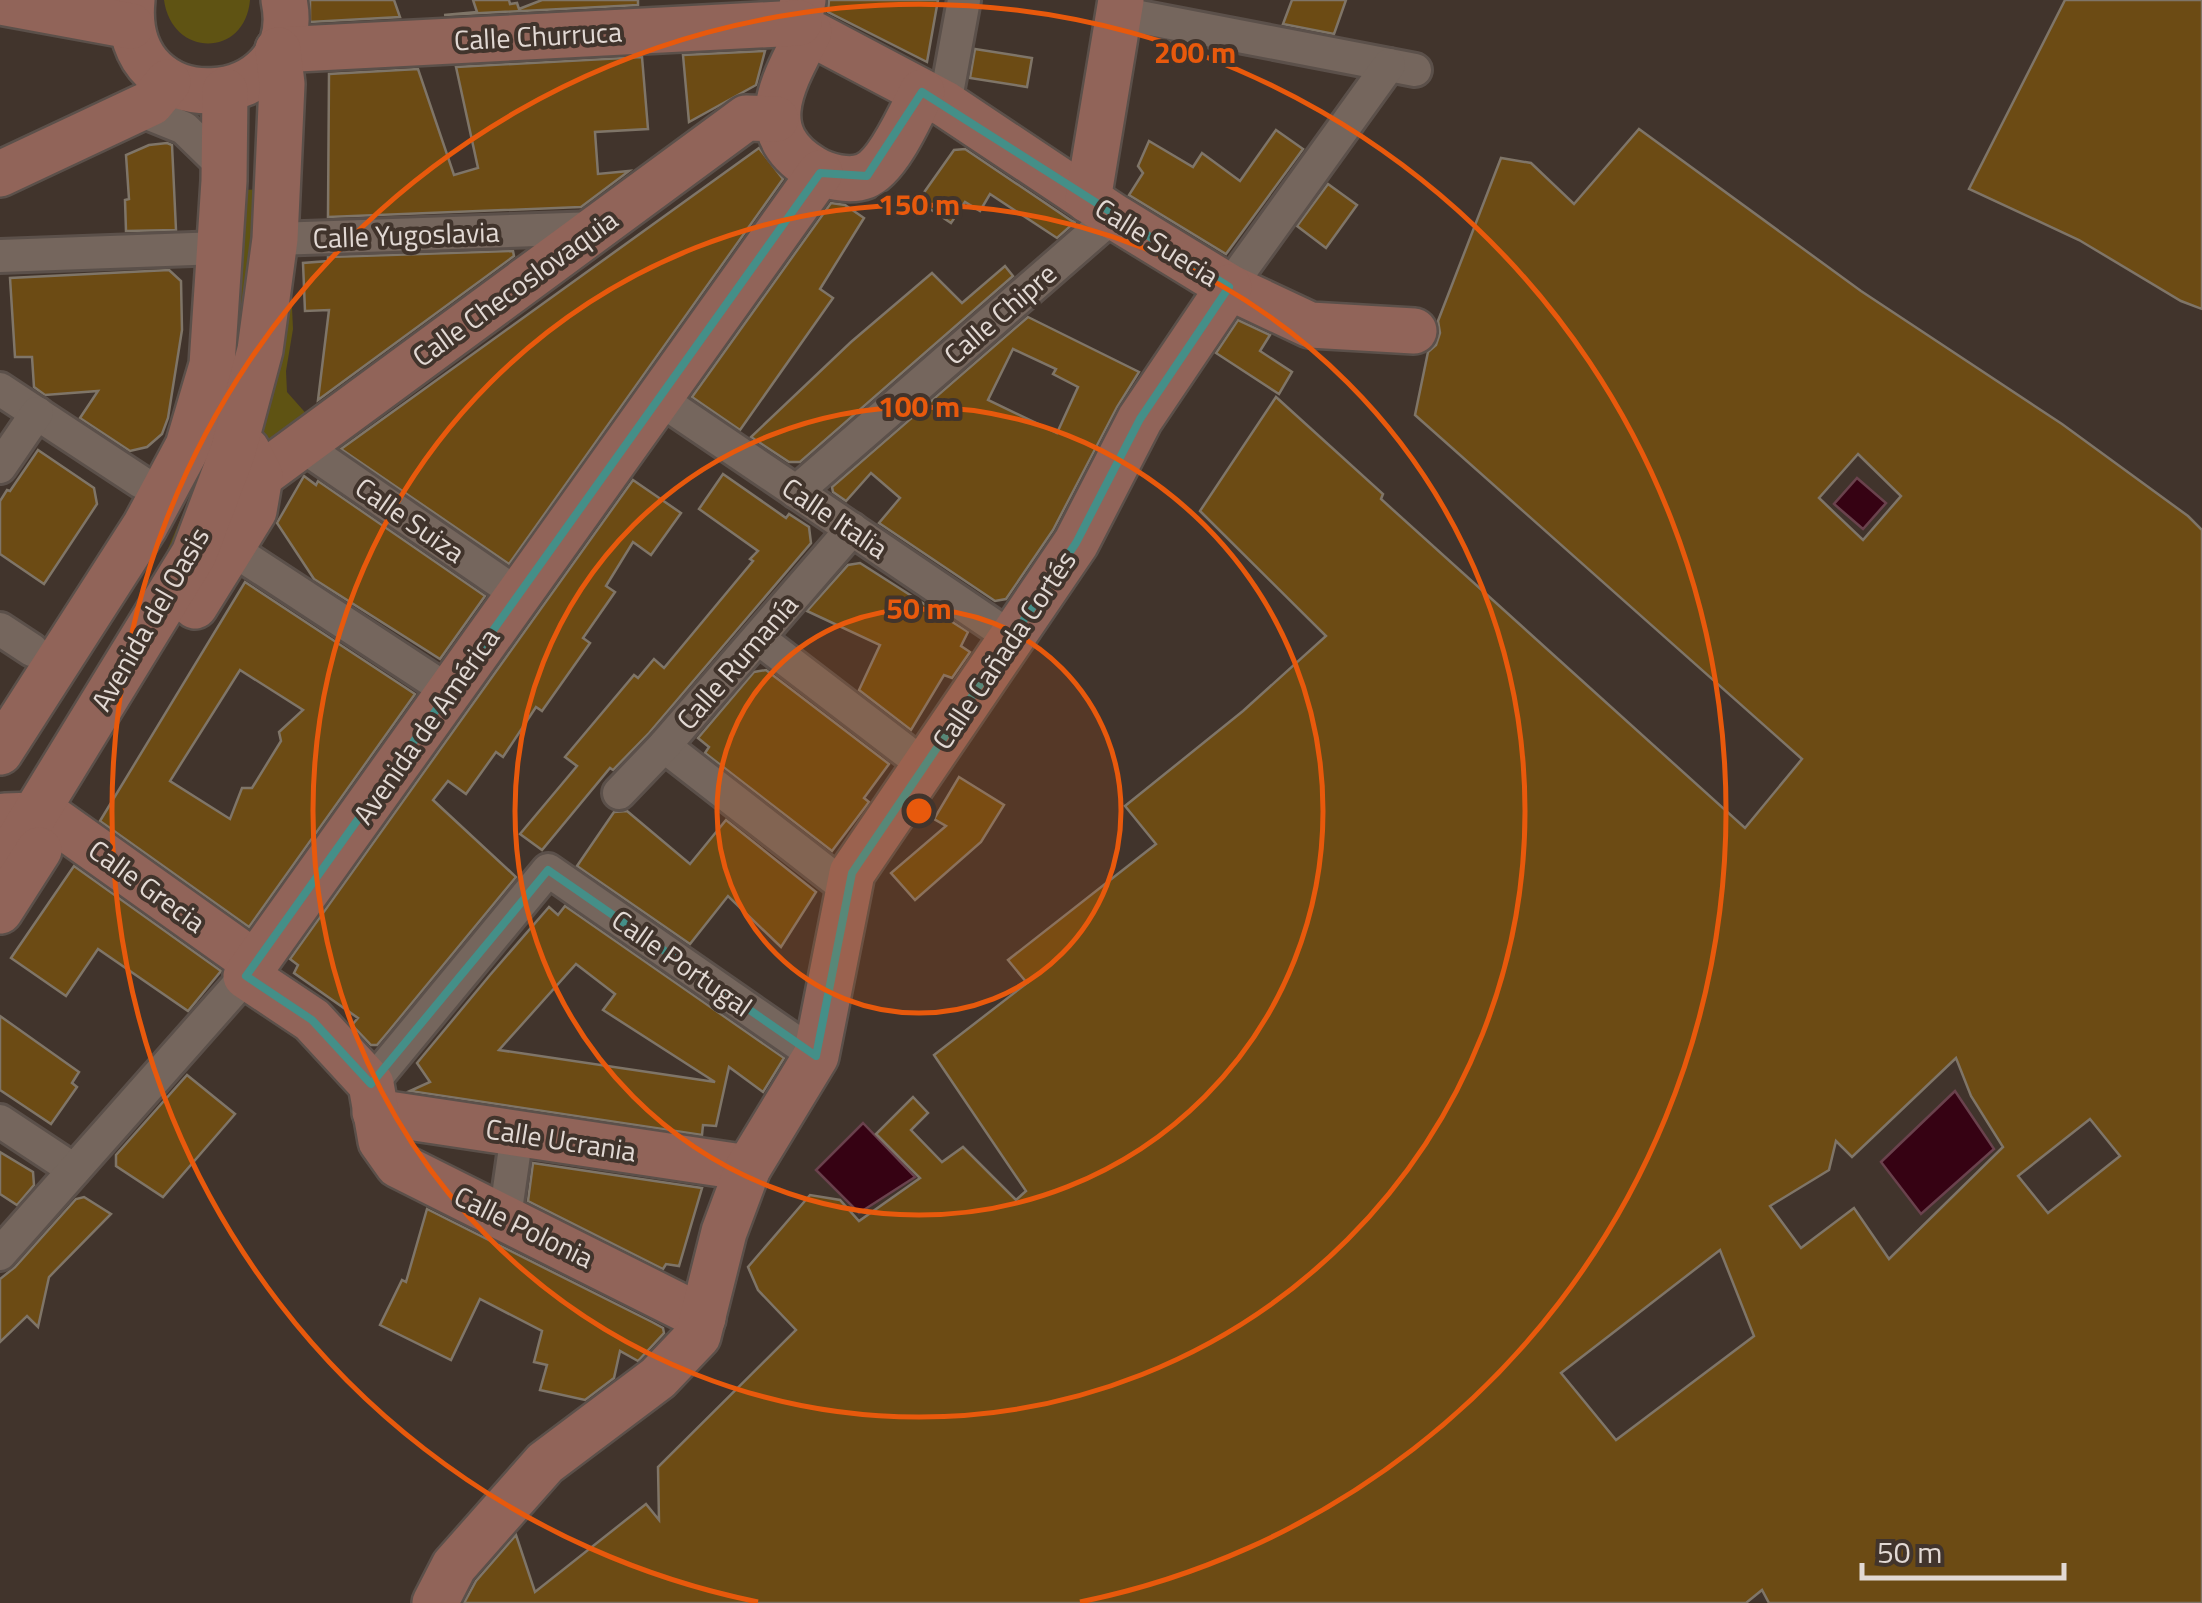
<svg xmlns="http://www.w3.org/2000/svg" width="2202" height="1603" viewBox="0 0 2202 1603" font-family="'Titillium Web',sans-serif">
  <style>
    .green { fill: #5f5313 }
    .water { fill: #360213; stroke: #6a424d; stroke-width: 2.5 }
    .building { fill: #6c4b14; stroke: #7f7568; stroke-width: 2.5; fill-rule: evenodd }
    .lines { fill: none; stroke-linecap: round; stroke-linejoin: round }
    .street-casing { stroke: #5b504a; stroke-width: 38 }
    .secondary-casing { stroke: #5b504a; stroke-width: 50 }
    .street { stroke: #75665d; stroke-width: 32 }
    .secondary { stroke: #916459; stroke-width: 45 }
    .marked { fill: none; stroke: #448f88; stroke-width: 8; stroke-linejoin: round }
    .ring { fill: none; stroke: #e8590c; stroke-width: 5 }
    .labels { text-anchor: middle; stroke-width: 8; stroke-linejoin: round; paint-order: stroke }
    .street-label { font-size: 28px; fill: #e2d9d4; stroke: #41342c }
    .centre { fill: #e8590c; stroke: #41342c; stroke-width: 5 }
    .ring-label { font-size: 30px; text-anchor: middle; font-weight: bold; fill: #e8590c; stroke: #41342c; stroke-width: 8; stroke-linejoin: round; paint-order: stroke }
  </style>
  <rect width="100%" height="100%" fill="#41342c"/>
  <g class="green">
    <path d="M164,0H250C245,58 172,58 164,0Z"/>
    <path d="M268,189C266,215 265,241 262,267C250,367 214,464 177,557L167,551L196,483L232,369L240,190Z"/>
    <polygon points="290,264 293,329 286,371 287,392 310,418 267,449 253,419"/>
  </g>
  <g class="water">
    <polygon points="1857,478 1886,503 1863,529 1834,504"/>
    <polygon points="1955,1091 1994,1149 1921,1214 1881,1162"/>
    <polygon points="863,1123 915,1177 859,1213 816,1170"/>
  </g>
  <g class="building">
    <polygon points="310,0 394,0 400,17 310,22"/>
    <polygon points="473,0 509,0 510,4 517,3 519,9 542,0 638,0 638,5 444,15 477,12"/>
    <polygon points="829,0 938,0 927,62 828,12"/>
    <polygon points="1292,0 1346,0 1334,34 1283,24"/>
    <polygon points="2065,0 2202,0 2202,309 2181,301 2079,240 1969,189"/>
    <polygon points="975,49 1032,58 1027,87 970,78"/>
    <polygon points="765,51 756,85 689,122 683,55"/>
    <polygon points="642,57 648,129 595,132 598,174 629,171 581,207 328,217 329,74 418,69 454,175 478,168 456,67"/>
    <path d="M1639,129L1861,291L2062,424L2188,516L2202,530V1603H1769L1762,1590L1746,1603H464L476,1581L516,1535L535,1592L646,1504L659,1520L658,1467L796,1330L758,1290L748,1267L810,1195L840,1200L859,1221L920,1178L876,1134L913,1097L928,1113L911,1130L942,1162L963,1147L1016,1200L1026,1191L934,1055L1027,983L1008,960L1156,844L1125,806L1243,711L1326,636L1200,511L1276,397L1383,494L1381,499L1745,828L1802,759L1415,415L1428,352L1436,345L1440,333L1438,321L1501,158L1531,163L1574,204ZM1858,454L1901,496L1863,540L1819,498ZM1956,1058L1971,1096L2003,1147L1889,1259L1854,1208L1801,1248L1770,1206L1829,1170L1836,1141L1852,1157ZM2090,1119L2120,1156L2048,1213L2018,1176ZM1720,1250L1754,1336L1616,1440L1561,1373Z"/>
    <polygon points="1276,130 1303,149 1226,254 1129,195 1143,173 1138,166 1149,141 1193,167 1202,153 1240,181"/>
    <polygon points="167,143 172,145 176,230 126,231 125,200 129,199 126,155 149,145"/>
    <polygon points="759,148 783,179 509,564 341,449"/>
    <polygon points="965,149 1072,221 1075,222 1057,238 990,194 980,211 965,202 951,223 918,201 954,150"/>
    <polygon points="1328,184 1357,205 1326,248 1297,226"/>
    <polygon points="831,203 845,205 864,218 820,289 833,298 740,430 692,397"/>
    <polygon points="513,251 514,256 318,400 329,310 305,311 303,263 328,261 328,257"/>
    <polygon points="1005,266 1013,276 800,462 789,462 751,437 851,342 932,273 962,303"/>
    <polygon points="169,270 181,281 182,330 168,418 162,434 147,447 130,451 80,418 98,391 45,395 34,387 32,357 15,357 10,278"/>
    <path d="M1028,317L1139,372L1117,407L1053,530L1006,599L995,601L879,523L900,498L871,473L846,501L833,492L832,487ZM1013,349L1056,369L1053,374L1078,387L1057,433L988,400Z"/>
    <polygon points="1238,320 1270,335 1260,351 1292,372 1279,394 1216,353"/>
    <polygon points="38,450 94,488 97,504 44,584 0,554 0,501 7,490 10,491"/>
    <polygon points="723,474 786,518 789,514 809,527 811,543 649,733 613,770 610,768 542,850 520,834 577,766 565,757 634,675 638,678 654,659 664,668 753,561 750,559 758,551 699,509"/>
    <polygon points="304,476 316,485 318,481 485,596 440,659 314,579 277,523"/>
    <polygon points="633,480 681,513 651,555 633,542 606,586 615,592 583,638 590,643 542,711 536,707 503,757 496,752 466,794 448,781 433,800 516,877 388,1032 377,1045 371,1045 352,1025 358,1018 294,973 298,965 290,959"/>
    <polygon points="860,563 968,632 961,646 970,652 952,678 944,675 911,730 859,690 880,645 807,611 848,565"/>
    <path d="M245,582L415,694L249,927L100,821ZM240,670L303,710L279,732L281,741L252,788H242L230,819L170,781Z"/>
    <polygon points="766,670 889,764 864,798 869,802 832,851 705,753 709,747 698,738 754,672"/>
    <polygon points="959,777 1004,805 981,842 915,900 891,873 946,826 934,819"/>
    <polygon points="627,811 690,864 726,820 816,892 781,947 728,896 690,944 577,866 614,812"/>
    <polygon points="74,866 221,971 188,1011 98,949 66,996 11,958"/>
    <path d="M565,906L784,1058L763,1092L729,1067L716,1126L703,1125L702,1135L410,1091L430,1082L417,1063L490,975L549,907L558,915ZM576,964L615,994L603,1010L715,1082L499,1050Z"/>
    <polygon points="0,1016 79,1072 72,1083 77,1087 51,1124 0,1090"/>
    <polygon points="187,1075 235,1114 163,1197 116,1166 116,1155"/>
    <polygon points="0,1152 33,1172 34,1185 17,1205 0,1194"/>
    <polygon points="533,1163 702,1188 679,1266 666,1264 663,1269 528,1201"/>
    <polygon points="84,1197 111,1214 49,1277 38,1327 27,1316 0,1342 0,1279 15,1267 76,1199"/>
    <polygon points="427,1209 652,1322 663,1328 664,1333 638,1361 620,1351 614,1378 585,1400 540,1390 547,1365 534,1362 542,1331 480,1299 451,1360 380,1325 402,1280 406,1282"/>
  </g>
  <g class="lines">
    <g class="street-casing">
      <g id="street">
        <polyline points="1119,13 1415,70"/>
        <polyline points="945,104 964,0"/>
        <polyline points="137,109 184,128 224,167"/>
        <polyline points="275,239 597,228"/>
        <polyline points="0,256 220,248"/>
        <polyline points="1229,287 1389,65"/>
        <polyline points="0,389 141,482"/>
        <polyline points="658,398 1012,638"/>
        <polyline points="301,445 519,595"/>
        <polyline points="0,467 37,413"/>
        <polyline points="796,492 1113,216"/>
        <polyline points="232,549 450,692"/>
        <polyline points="0,629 32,650"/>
        <polyline points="758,638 925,766"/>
        <polyline points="664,746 849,890"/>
        <polyline points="619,793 664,746 852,529"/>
        <polyline points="371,1084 548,870 816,1056"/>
        <polyline points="0,1121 74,1170"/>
        <polyline points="505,1217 517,1134"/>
        <polyline points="0,1254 246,976"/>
      </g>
    </g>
    <g class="secondary-casing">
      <g id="secondary">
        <path d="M132,0C119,129 308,113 284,0"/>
        <polyline points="803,0 799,23 809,32 945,104 1113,216 1229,287 1310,325 1414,331"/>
        <polyline points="0,2 131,26"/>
        <path d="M809,32C784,81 752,131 812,168C826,177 850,182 865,176C888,167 911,114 922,92"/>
        <polyline points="278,50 799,23"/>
        <polyline points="0,174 151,103 168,82"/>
        <polyline points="1088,200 1121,0"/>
        <polyline points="260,476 746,118 776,119"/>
        <polyline points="195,606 254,511 260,476 247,450"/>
        <polyline points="0,752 145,526 188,446 212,365 224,181 225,91"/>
        <polyline points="5,816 35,815 57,822 256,964"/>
        <polyline points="0,871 194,554 233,451 260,350 275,239 282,84 278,50"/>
        <polyline points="0,911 39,850"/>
        <polyline points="375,1112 748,1168"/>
        <polyline points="703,1318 398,1165 381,1141 371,1084 312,1020 246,976 820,173"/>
        <polyline points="435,1603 454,1566 545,1463 658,1378 698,1336 724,1232 748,1168 816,1056 852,873 1076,543 1140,419 1229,287"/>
      </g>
    </g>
    <use href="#street" class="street"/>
    <use href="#secondary" class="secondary"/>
  </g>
  <path class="marked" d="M922,92L1229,287L1140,419L1076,543L852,873L816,1056L548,870L371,1084L312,1020L246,976L820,173L867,176Z"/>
  <circle cx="919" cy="811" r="202" fill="#e8590c" fill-opacity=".12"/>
  <g class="ring">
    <circle cx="919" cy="811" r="202"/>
    <circle cx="919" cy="811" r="404"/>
    <circle cx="919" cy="811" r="606"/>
    <path d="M758 1602A807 807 0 1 1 1080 1602"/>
  </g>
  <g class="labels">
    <g class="street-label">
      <text transform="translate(538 36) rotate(-3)" y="10">Calle Churruca</text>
      <text transform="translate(406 235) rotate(-2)" y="10">Calle Yugoslavia</text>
      <text transform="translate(1157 242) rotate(32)" y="10">Calle Suecia</text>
      <text transform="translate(515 288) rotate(-36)" y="10">Calle Checoslovaquia</text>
      <text transform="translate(1000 314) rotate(-41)" y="10">Calle Chipre</text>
      <text transform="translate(835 518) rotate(34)" y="10">Calle Italia</text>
      <text transform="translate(410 520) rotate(35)" y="10">Calle Suiza</text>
      <text transform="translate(150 619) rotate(-60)" y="10">Avenida del Oasis</text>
      <text transform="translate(1004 650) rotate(-56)" y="10">Calle Cañada Cortés</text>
      <text transform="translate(737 662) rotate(-49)" y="10">Calle Rumanía</text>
      <text transform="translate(426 726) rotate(-55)" y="10">Avenida de América</text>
      <text transform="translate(147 886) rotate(36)" y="10">Calle Grecia</text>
      <text transform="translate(682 963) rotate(35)" y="10">Calle Portugal</text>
      <text transform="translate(561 1140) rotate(9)" y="10">Calle Ucrania</text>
      <text transform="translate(524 1227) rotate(26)" y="10">Calle Polonia</text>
    </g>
  </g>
  <circle cx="919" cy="811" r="15" class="centre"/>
  <g class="ring-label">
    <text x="1195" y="63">200 m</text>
    <text x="919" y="215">150 m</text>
    <text x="919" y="417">100 m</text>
    <text x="919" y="619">50 m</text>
  </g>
  <path d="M1862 1563v15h202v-15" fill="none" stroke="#e2d9d4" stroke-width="5"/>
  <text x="1877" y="1563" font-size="30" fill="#e2d9d4" stroke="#41342c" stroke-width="8" paint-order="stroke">50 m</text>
</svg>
